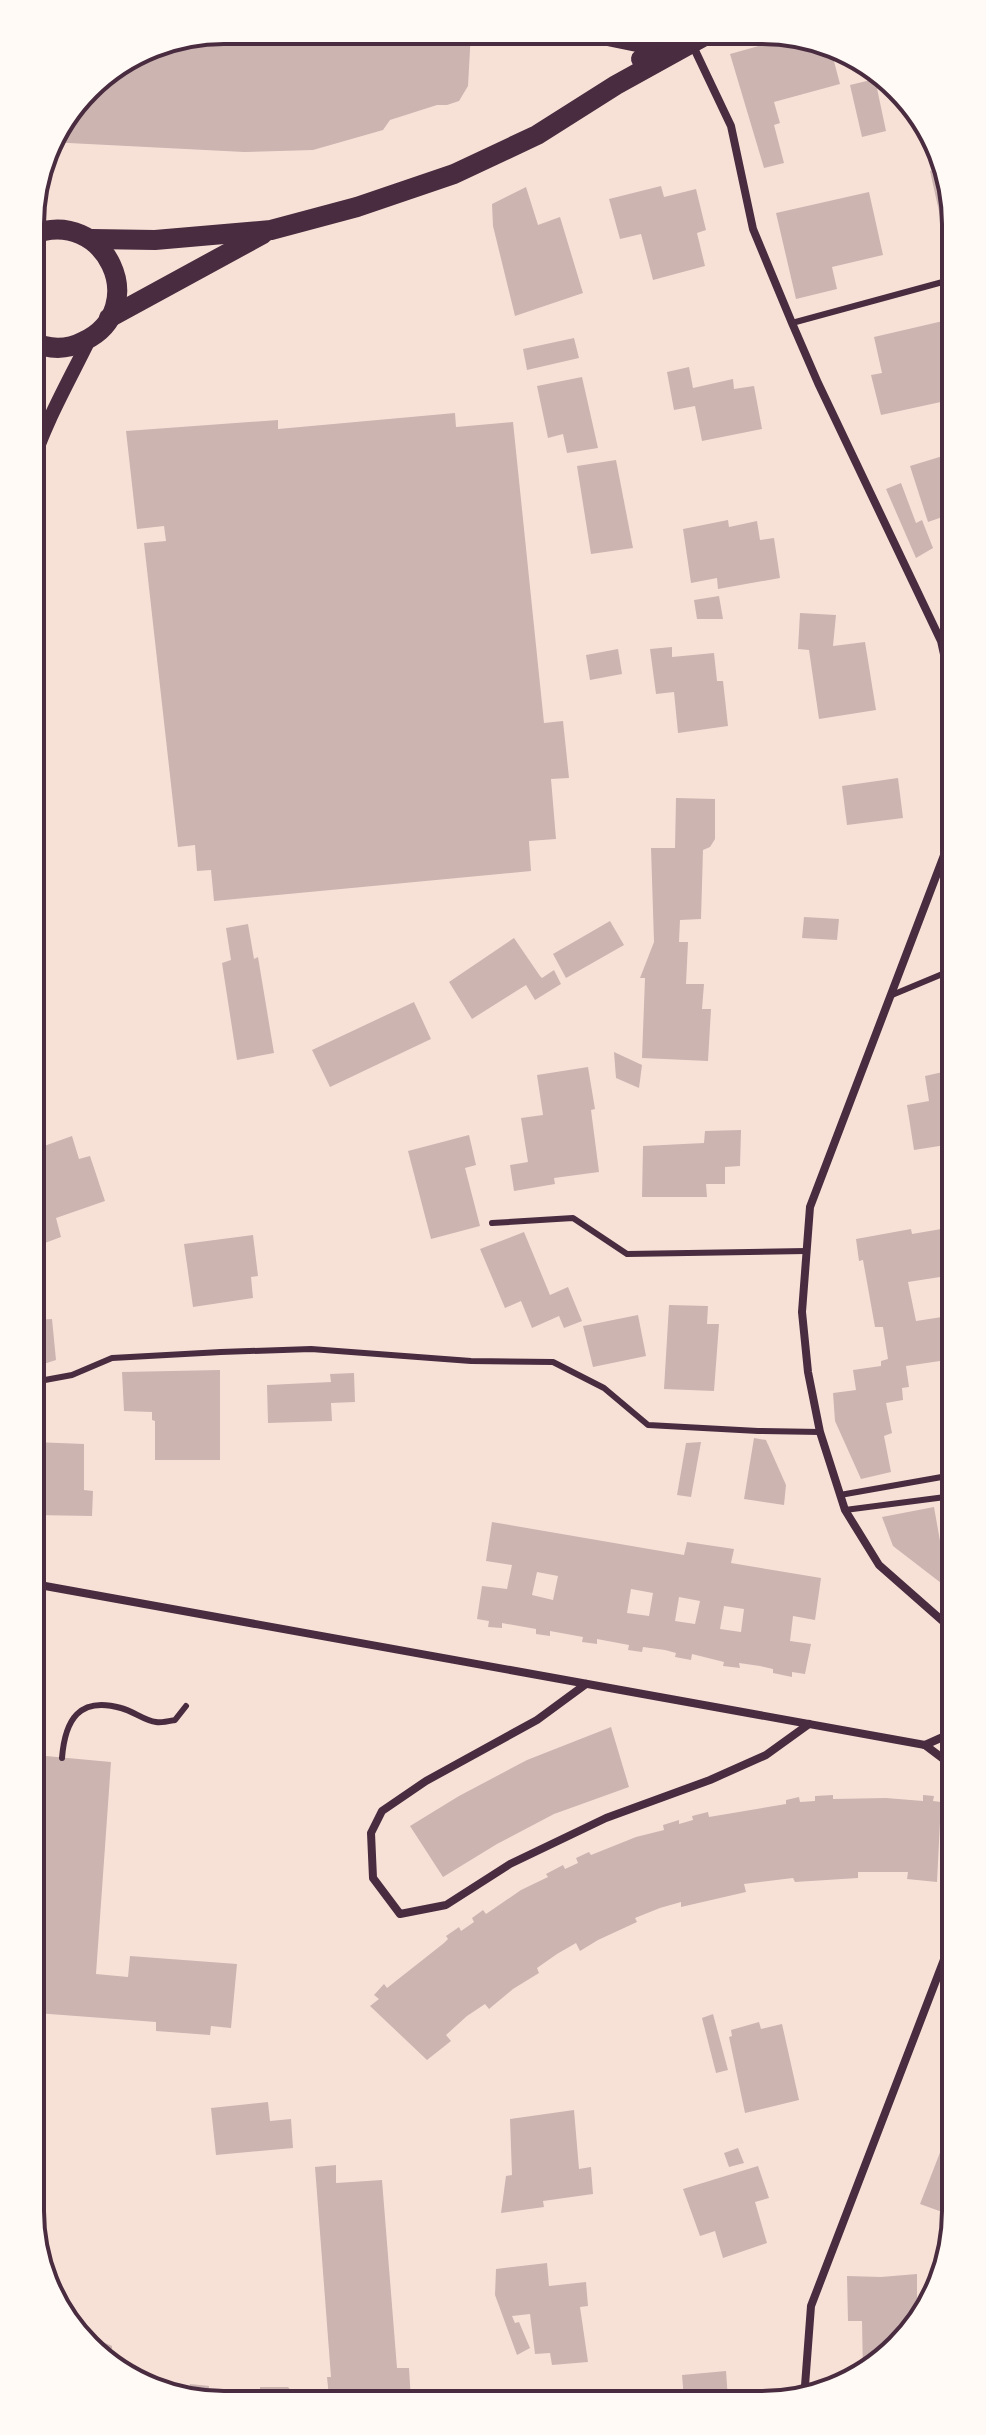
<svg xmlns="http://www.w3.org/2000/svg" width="986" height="2435" viewBox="0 0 986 2435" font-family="Barlow,sans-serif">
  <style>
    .building { fill: #ccb4b1; fill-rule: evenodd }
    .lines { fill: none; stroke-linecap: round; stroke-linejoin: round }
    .service { stroke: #4a2c40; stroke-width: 6 }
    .minor { stroke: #4a2c40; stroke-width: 8 }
    .tertiary { stroke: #4a2c40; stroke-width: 14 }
    .primary { stroke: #4a2c40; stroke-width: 20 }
    .rim { fill: none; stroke: #4a2c40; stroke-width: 4 }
  </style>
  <rect width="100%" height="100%" fill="#f7e1d7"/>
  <g class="building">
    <polygon points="224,30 471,32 468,86 459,101 447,105 437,105 390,120 383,130 313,150 244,152 49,142 96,78 150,45"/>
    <polygon points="801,34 831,50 840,84 774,102 780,123 774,125 784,163 764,168 730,54"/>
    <polygon points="875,79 886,131 862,137 850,85"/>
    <polygon points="939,156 950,174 950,214 940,216 930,171 941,168"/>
    <polygon points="661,186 664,197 696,189 706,230 697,233 705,266 653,280 641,234 620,239 609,199"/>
    <polygon points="526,187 538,225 560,217 583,293 515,316 493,226 492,204"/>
    <polygon points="869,192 883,255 832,267 837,289 796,299 776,213"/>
    <polygon points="943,321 950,352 950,400 881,415 871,375 882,373 874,337"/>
    <polygon points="574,338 579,358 527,370 523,349"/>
    <polygon points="689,367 693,388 733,379 734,389 754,386 762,429 702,441 695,406 674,410 667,372"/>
    <polygon points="582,377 598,448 567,453 563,434 548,438 537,386"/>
    <polygon points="455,413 456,427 513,422 544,723 563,721 569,778 551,779 556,839 529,841 531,871 214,901 211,870 197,871 195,845 178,847 144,543 166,541 164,526 137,529 126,431 278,420 278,429"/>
    <polygon points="946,455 950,465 951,514 928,522 910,466"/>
    <polygon points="616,460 633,548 591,554 577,466"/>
    <polygon points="901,483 916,523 922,520 933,548 916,558 886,489"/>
    <polygon points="728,520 729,527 757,521 760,540 774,538 780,578 718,589 717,578 691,583 683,529"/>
    <polygon points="719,596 723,619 697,619 694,600"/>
    <polygon points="800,613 836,615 833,646 865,642 876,710 819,719 809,650 798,649"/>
    <polygon points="672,647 672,657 714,653 717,681 723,681 728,726 678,733 674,692 656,694 650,649"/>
    <polygon points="618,649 622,674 590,680 586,655"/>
    <polygon points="898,778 903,818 847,825 842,786"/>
    <polygon points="676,798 715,799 715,839 710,847 703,850 701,919 680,920 679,942 688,942 686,984 704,984 702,1009 711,1009 708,1061 642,1058 645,978 640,978 654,942 651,848 675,848"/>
    <polygon points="804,917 839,919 837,940 802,938"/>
    <polygon points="610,921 624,945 566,978 553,954"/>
    <polygon points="248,924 254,959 258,957 274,1053 237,1060 222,963 231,960 226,928"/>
    <polygon points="514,938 540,976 542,978 554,970 561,984 535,1000 526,985 472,1019 449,982"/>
    <polygon points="414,1002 431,1039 330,1087 312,1050"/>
    <polygon points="614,1052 642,1065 639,1088 616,1078"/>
    <polygon points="588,1067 595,1109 591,1110 599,1172 554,1178 555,1184 514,1191 510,1165 528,1162 521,1118 543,1115 537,1075"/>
    <polygon points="952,1070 952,1144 914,1150 907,1105 929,1101 925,1076"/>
    <polygon points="741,1130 740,1166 725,1167 725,1184 706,1184 707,1197 642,1197 643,1146 704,1143 705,1131"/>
    <polygon points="469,1135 476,1165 465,1168 480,1226 431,1239 408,1151"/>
    <polygon points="72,1136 79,1159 90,1156 105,1201 56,1218 61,1237 34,1247 33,1207 45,1203 33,1163 33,1150"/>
    <polygon points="953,1227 953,1275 908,1282 916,1321 942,1317 947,1360 906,1366 909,1387 902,1388 903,1400 886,1403 892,1433 884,1436 891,1472 861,1479 835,1421 833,1393 856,1390 853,1370 881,1366 881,1361 888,1359 883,1327 875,1327 863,1260 859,1261 856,1239 911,1229 912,1234"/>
    <polygon points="524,1232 550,1295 568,1287 582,1321 564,1328 559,1316 532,1328 521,1301 505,1308 480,1249"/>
    <polygon points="253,1235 258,1276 251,1277 253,1298 193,1307 184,1244"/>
    <polygon points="669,1305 708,1306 707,1324 719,1324 714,1391 664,1389"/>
    <polygon points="638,1315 646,1356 593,1367 583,1326"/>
    <polygon points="52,1319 56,1360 34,1367 34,1320"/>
    <polygon points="220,1370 220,1460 155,1460 155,1421 152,1420 152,1412 124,1411 122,1372"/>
    <polygon points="354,1373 355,1402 331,1403 332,1421 268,1423 267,1385 331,1382 330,1374"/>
    <polygon points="754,1438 766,1440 786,1485 784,1505 744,1499"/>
    <polygon points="34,1442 84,1444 84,1490 93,1491 92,1516 34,1515"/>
    <polygon points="701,1442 691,1497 677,1495 686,1443"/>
    <polygon points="934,1507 943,1558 949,1550 954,1553 954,1593 893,1546 882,1517"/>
    <path d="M492,1522L684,1555L687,1542L734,1549L731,1563L821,1578L815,1620L793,1616L790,1641L811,1644L805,1674L792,1672V1677L773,1673V1669L760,1666L739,1663L740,1668L723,1666L724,1662L692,1654L691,1660L675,1657L676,1653L665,1650L643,1647L642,1652L628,1650L629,1645L597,1639V1644L582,1642L583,1637L550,1631V1636L536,1634V1629L502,1623V1628L488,1627L489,1621L477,1619L482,1586L507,1589L512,1565L486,1561ZM537,1572L558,1576L553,1600L532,1595ZM631,1589L653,1593L649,1616L627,1613ZM679,1597L700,1601L695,1624L675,1621ZM724,1606L744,1609L741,1632L720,1629Z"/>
    <polygon points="611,1727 629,1787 554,1814 497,1844 443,1877 410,1826 459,1796 527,1760"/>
    <polygon points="35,1755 111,1762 96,1974 128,1977 130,1956 237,1964 231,2028 211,2026 210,2035 156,2031 156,2022 36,2013"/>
    <polygon points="833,1795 833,1799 886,1798 923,1801 923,1795 934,1796 933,1801 941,1802 937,1882 907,1879 908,1872 858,1872 858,1878 795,1882 793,1878 744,1884 746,1892 681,1907 681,1902 660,1908 635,1918 637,1922 598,1940 580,1951 576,1943 557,1954 537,1968 539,1973 513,1989 489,2009 485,2004 467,2016 446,2035 451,2041 427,2060 370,2006 379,1999 374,1995 384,1984 387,1988 444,1943 448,1939 446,1936 459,1927 461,1931 474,1922 472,1918 483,1910 486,1914 521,1890 548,1877 546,1874 563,1865 565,1869 578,1863 576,1858 589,1852 591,1855 636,1837 664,1830 663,1825 679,1820 679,1824 693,1820 692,1816 708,1812 709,1817 786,1804 786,1800 799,1797 800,1802 815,1801 815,1796"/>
    <polygon points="713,2014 728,2070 716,2073 702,2018"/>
    <polygon points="759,2022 761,2029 782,2024 799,2100 745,2113 729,2037 732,2036 731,2030"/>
    <polygon points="268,2102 270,2121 291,2119 293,2148 216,2155 211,2108"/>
    <polygon points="574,2110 579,2169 591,2167 593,2194 543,2201 544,2207 501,2213 506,2176 512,2175 510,2119"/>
    <polygon points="955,2114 956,2217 920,2204"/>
    <polygon points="738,2148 744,2163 729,2167 724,2153"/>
    <polygon points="336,2165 336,2183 382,2180 397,2368 409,2368 411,2400 341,2401 341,2396 329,2397 327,2377 331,2377 315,2167"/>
    <polygon points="758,2166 769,2198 755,2202 767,2243 723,2258 715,2231 700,2236 683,2189"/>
    <polygon points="547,2263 549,2286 586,2282 588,2306 580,2307 588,2362 552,2365 550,2353 535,2354 530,2314 512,2316 515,2323 519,2322 530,2348 517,2355 495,2295 496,2269"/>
    <polygon points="917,2274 917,2318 907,2319 907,2337 863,2375 862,2321 848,2321 847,2276 881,2277"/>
    <polygon points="76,2330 112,2346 112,2362 87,2349"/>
    <polygon points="726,2371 728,2399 684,2399 682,2375"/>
    <polygon points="190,2384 209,2386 207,2401 188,2401"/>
    <polygon points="260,2387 288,2387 300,2401 260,2401"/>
  </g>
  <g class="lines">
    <g class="service">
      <polyline points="792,323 950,280"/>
      <polyline points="892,995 952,970"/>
      <polyline points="492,1223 573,1218 627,1254 806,1251"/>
      <polyline points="34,1382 72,1375 112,1358 221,1352 311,1349 471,1361 553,1362 604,1388 648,1425 758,1431 820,1432"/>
      <polyline points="840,1495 953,1475"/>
      <polyline points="845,1510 953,1496"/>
      <path d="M62,1758C65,1720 79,1696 121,1708C133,1711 145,1721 156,1722C162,1723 170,1721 175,1720L186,1706"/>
    </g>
    <g class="minor">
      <polyline points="559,32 647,50"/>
      <polyline points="692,44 731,126 753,229 792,323 818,383 941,641 951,686"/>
      <polyline points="951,837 810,1207 802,1312 808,1372 820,1432 845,1510 879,1565 954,1631"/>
      <polyline points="34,1584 925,1745 954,1767"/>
      <polyline points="586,1684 537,1720 426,1781 382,1811 371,1833 373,1878 400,1914 446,1905 510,1864 606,1818 710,1780 766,1755 809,1724"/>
      <polyline points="925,1745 954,1732"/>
      <polyline points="804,2399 811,2306 955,1931"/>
    </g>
    <path class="tertiary" d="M31,467C45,422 69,381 90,338"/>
    <g class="primary">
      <polyline points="641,59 677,33"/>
      <path d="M31,235C106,205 152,309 84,341C67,350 49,350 31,341"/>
      <polyline points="92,239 155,240 271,230 357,207 454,174 537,135 616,85 710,33"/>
      <polyline points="109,318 263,234"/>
    </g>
  </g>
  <path d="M0 0H986V2435H0ZM224 44H762A180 180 0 0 1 942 224V2211A180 180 0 0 1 762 2391H224A180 180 0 0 1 44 2211V224A180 180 0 0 1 224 44Z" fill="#fffaf5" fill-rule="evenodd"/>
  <path class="rim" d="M224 44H762A180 180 0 0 1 942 224V2211A180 180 0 0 1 762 2391H224A180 180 0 0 1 44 2211V224A180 180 0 0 1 224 44Z"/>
</svg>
